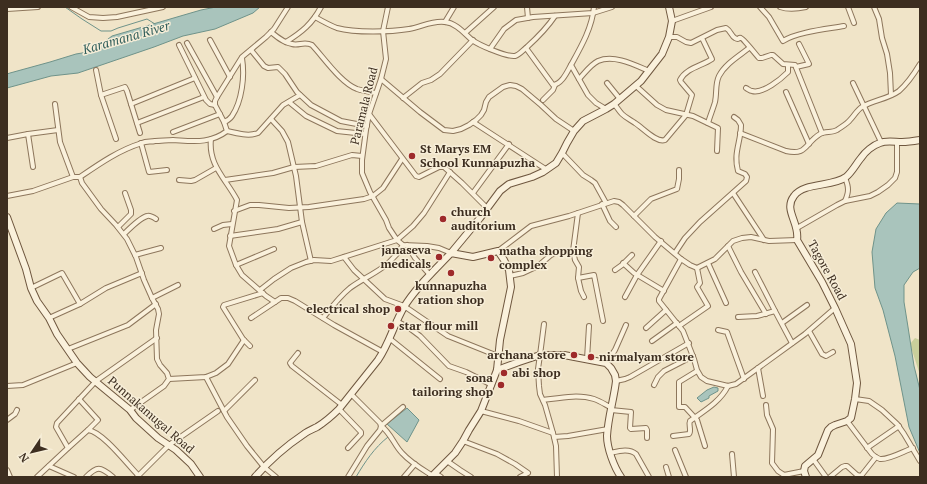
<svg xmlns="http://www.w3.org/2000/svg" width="927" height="484" viewBox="0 0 927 484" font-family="'PT Serif',serif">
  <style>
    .green { fill: #c9cf9b }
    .water { fill: #a9c4bc; stroke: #6f938a }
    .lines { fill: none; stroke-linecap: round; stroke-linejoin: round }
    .stream { stroke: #6f938a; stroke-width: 1 }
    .street-casing { stroke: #8d765c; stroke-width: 6 }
    .secondary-casing { stroke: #6f573f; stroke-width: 8 }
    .street { stroke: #faf1dc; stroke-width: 4 }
    .secondary { stroke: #faf1dc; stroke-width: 6 }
    .poi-dot { fill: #9e2a2b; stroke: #f7eed8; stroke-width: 1.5 }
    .labels { text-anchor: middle; stroke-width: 3; stroke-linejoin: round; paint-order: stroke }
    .street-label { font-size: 12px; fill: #3d2e20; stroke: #f7eed8 }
    .poi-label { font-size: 12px; font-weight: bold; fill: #3d2e20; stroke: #f7eed8; text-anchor: start }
    .water-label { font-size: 13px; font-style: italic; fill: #2f5d5a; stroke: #f7eed8 }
  </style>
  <rect width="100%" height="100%" fill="#f0e4c8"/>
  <polygon class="green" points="915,338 920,340 920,375 910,344"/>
  <g class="water">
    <polygon points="216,7 260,7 253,13 215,29 183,36 154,47 78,73 51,76 7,88 7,74 10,73 50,62 76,54 88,52 99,46 112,36 201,10"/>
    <polygon points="897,203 920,204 920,268 913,272 904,285 904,302 908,327 914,366 920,390 920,453 909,427 895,356 883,310 875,288 872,252 876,229 886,213"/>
    <polygon points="714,387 718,388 718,391 709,396 709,398 701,402 697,398 707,390"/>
    <polygon points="407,408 419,420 407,442 387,424"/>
  </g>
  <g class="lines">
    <g class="stream">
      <polyline points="65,7 82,19 101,31 111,31 118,28 147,19 155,24"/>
      <path d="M356,477C365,462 374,448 388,437"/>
    </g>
    <g class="street-casing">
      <g id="street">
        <polyline points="71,7 89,17 103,18 117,17 163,7"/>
        <polyline points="388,7 383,31 386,59 381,79 369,114 366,130 362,160 362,173 370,192 386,220 389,228 397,240 403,245 427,246 439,248 451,253"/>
        <polyline points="527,7 528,18"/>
        <path d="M594,7C592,28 581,47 571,65L588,95L596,103L606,109"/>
        <path d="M760,7L769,17L783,41C797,32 827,29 844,26"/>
        <path d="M780,7C789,10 797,9 806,7"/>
        <polyline points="848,7 854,23"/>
        <polyline points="874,7 879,19 882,38 887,54 890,73 891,95"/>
        <polyline points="7,9 38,7"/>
        <path d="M315,17C322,21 329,25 337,28C355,33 391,32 409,29C421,27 433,20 445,22C456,23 464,33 472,40C479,45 506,57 515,56C519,55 523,50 527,47C538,37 547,28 555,16"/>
        <polyline points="672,21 711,7"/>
        <polyline points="445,22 454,7"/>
        <path d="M271,32C277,37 284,43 292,44C299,46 304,41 312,45C324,58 341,83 357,89C363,91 370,92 376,93"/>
        <polyline points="465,33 494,7"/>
        <path d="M669,37H677L686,42L691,43L717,30L726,28C731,31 731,36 735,38C740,41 737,37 741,38C743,38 756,55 759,58H762L771,55H773L783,64L795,65L822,133"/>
        <polyline points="210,40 230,77"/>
        <path d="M286,42C302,32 312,24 321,7"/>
        <polyline points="187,43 217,97"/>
        <polyline points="179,45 206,100 210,104 215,105"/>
        <path d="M526,48L553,85C562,84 567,72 571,65"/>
        <polyline points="490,49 504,29 516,20 533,17 593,13 612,7"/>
        <polyline points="251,50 264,66 268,68 278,67 285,74 297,92 311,105 341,121 367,126"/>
        <polyline points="796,67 809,64 799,44"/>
        <polyline points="96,70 101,95 116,139"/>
        <polyline points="381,79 420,112 444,130 453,131 461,129 469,125 476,120 481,115 484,110 486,102 489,97 503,87 510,85 516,86 522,89 541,105 556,119 574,131"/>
        <path d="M579,79C585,73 590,65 598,61C614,54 635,65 649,71"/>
        <polyline points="607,83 620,99"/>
        <polyline points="853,83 881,142"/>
        <polyline points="636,86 657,105 666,110 693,116 718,128 717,151"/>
        <path d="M746,88C748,89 750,91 752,91C763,94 781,79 788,72V65"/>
        <polyline points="786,92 809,144"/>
        <polyline points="101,95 125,87 127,91 140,133"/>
        <polyline points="403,98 422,83 431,80 440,74 473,40"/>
        <polyline points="543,100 553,90 555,85"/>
        <polyline points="289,102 306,116 337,131 365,134"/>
        <polyline points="55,104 60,142 73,177"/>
        <polyline points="131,104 195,78"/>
        <path d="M614,104C617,107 619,111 622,114C626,118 631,120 635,123C643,128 656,143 665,140L686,115L692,95L681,82L680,80C686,68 702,66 712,59L702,38"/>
        <polyline points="369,114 416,176 419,177 439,167 444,167 462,183 487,208"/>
        <polyline points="271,119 282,131 288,142 296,176 302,222 311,261"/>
        <path d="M224,122C227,121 230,119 232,116C242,101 245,76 242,58"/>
        <polyline points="473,122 547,170"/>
        <polyline points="137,123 204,97"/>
        <path d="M708,123C710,116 713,109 715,102C717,93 715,84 719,76C725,64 739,56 749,48"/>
        <path d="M227,131C237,133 248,137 258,133L283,105L300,95"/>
        <polyline points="173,132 220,114"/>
        <path d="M740,133L786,151C807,156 805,143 820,134C825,131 832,133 837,130C841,127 847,124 850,120C854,116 857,110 862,107C874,100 888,99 899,91C908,83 914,74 920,64"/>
        <polyline points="28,134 58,130"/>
        <polyline points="7,138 28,134 33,167"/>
        <path d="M211,139C208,165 226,179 237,200L229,246L236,265L242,275L266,296L275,302L281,298H288L295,301L334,325L383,352"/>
        <polyline points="141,143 149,172 167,170"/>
        <polyline points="562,153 583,175 591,180 595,183 606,203"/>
        <polyline points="80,177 82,183 101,209 116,225 127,239 136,257 144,280 152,298 158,309 159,314 156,330 157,359 160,365 167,373 169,379 164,386 130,410"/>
        <polyline points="179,180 191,181 195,180 216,168"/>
        <polyline points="225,180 273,173 294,167 316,166 352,155 362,156"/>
        <polyline points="473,193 509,144"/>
        <polyline points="733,193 764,240"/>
        <path d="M7,196L33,191L73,177H80C99,164 119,150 142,143C146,141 151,142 155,141C161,141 167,140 173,140C193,141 210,144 227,131L224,122L215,105V101L217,97L242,57L266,37L274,29L288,7"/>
        <path d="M845,201C849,192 849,187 845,178"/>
        <polyline points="602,204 610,221 616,227"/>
        <polyline points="234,211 250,205 259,205 289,208 309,207 364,199 373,196 383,188 402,159"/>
        <polyline points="578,213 573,251 575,260 579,267 578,278 581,291 584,297"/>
        <polyline points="634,216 651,199 677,189 679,179 679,170"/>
        <polyline points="118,227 131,214 131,210 125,193"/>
        <polyline points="797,228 837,205 845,201 870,196 878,192 888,185 895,178 897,172 897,141"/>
        <polyline points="214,229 223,225 232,224"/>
        <path d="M124,234C129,229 140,218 147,216C150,215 153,217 156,219"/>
        <polyline points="230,236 278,229 302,222"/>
        <polyline points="407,245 415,258 430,275"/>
        <polyline points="728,246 741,272 766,314"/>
        <polyline points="498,251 531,226 569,216 614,201 619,202 623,205 655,237 681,259 690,265 697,268 715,259 733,241 742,238 751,237 769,241 797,240"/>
        <path d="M675,253L685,238L700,222L746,181L747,177L745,174L738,171C733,153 741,142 741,125L738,120L734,117"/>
        <polyline points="135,255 161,248"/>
        <polyline points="344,257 354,270 385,299 404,306 448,336 498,356"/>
        <polyline points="681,259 659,299 659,301 683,331 694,359 697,370 701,377 707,381 728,386 736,384 805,334 835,308"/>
        <polyline points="623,263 634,273 664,291"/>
        <polyline points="708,263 726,303"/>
        <polyline points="236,265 274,249"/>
        <polyline points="615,270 622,265 632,255"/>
        <polyline points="755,272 775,311 792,343"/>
        <polyline points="510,276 523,273 538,266 551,255 559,251 573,251"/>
        <polyline points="578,278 594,275 603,321"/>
        <polyline points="31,288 62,273 80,304 106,288 142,273"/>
        <polyline points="260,290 274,279 291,268 306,262 314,260 331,261 397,240 413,226 424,213 450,172"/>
        <polyline points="625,297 637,275 661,241"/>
        <polyline points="152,298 178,285"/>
        <polyline points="738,317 757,316 775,311"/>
        <polyline points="49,318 80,304"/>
        <polyline points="251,318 275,302"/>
        <path d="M323,318C331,308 339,297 350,288C365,277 384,270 396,255C399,252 401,248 403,245"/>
        <polyline points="396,321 408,327 420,336 449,366 466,372 492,385"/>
        <polyline points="782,323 807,305"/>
        <polyline points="544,324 540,355 538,369 539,386 540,394 545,405 553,433 556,446 557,477"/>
        <polyline points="679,326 708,306 697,287 700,283 697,268"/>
        <polyline points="646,328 666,310"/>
        <polyline points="718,330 727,332 744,379"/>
        <polyline points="809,331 822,354 826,356 833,352"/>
        <polyline points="389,338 440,379"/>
        <polyline points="652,341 677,323"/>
        <polyline points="250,346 243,339 223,307 224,305 263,293"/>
        <polyline points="68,349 128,325 156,304"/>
        <polyline points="298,353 290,363 292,366 342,405"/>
        <polyline points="587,359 589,326"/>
        <polyline points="606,363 615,350 626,325"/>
        <polyline points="758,368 763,396"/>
        <polyline points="697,371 679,382 679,407 685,407 697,420 705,446"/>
        <polyline points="206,377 227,417 247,446 264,467 276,477"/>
        <polyline points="169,379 206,377 216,373 228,364 244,340"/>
        <polyline points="616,381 625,379 630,377 689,343"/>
        <polyline points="654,385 658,377 664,371 693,356"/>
        <polyline points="7,386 23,385 77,363"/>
        <polyline points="79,399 98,420 88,430"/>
        <polyline points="855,399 869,401 882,410 897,424 904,434 920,461"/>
        <path d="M543,400C559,398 578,394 594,399C600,401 606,405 612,408"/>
        <polyline points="766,405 767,415 773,429 772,463 778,471 784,475 804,471"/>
        <path d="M403,407L381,426C391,433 394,445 402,453C411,463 422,469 433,476"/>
        <polyline points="339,409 361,432 361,434 348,448"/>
        <polyline points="611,410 631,412 630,428 631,429 646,428 647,430 647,438"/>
        <polyline points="224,411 255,380"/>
        <polyline points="481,411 519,421 553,433"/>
        <polyline points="7,420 15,414 17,410"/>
        <path d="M847,421L872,454C874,456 877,458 880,459C889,460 904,451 913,448"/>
        <path d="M673,436L689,434C692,430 688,425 690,421C704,411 720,402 728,386"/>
        <polyline points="554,437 568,436 608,429"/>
        <polyline points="463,441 497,454 515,464 528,473 520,477"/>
        <polyline points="68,448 56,427 57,423 96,381 157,338"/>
        <polyline points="867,448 899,426"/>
        <polyline points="675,450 686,477"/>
        <path d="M610,453C619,451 629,448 636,454L649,477"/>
        <polyline points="732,454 734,477"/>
        <polyline points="813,459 826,477"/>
        <polyline points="447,461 460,470 471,477"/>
        <polyline points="49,466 74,477"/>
        <polyline points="666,467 669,477"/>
        <polyline points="7,470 10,477"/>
        <polyline points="435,473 441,477"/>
        <path d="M37,477L68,448L88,430C103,432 127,464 138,475"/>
        <path d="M86,477C97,466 100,466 113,477"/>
        <polyline points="137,477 169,445 218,411"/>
        <polyline points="348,477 367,446 380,430 381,426 380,423 351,394"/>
        <polyline points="404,477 415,464"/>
        <polyline points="830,477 842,467 845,466 847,466 857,475 861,476 876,457"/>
      </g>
    </g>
    <g class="secondary-casing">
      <g id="secondary">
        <polyline points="7,217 26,269 31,288 37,301 49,318 57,334 77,363 90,377 130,410 136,418 158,438 176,450 191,464 200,477"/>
        <polyline points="451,253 480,218 500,191 509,184 532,177 543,172 556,163 562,153 567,143 574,131 583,121 606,109 614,104 641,81 662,54 669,37 672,21 669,7"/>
        <path d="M497,370L519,362L540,355H564L606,363L611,368L615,375L616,381C614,399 608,417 607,436C607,448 614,467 621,477"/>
        <path d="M255,477C269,461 286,446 304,434C308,431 313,429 317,427C325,422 332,416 339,409L378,360C389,344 394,324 404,307C416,287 435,270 451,253L473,257L498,251L504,260L509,270L511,287L500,340L497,370L481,411L469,430L463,441L455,453L431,477"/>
        <path d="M806,477L804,471L805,466L818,455L828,430L831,427L835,425L847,421L851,418L855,399L857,383L851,344L835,308L822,282L797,240C800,223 783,210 794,196C804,182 833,187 846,177C852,172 856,164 861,158C865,152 873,145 880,143C886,140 895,142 902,142C908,142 914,141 920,140"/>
      </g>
    </g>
    <use href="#street" class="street"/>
    <use href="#secondary" class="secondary"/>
  </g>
  <g class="poi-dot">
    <circle cx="412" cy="156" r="4"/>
    <circle cx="443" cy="219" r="4"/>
    <circle cx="439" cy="257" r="4"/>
    <circle cx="491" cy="258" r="4"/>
    <circle cx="451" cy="273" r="4"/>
    <circle cx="398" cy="309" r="4"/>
    <circle cx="391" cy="326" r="4"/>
    <circle cx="574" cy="355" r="4"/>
    <circle cx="591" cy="357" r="4"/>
    <circle cx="504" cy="373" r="4"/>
    <circle cx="501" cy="385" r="4"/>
  </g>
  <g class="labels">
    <g class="street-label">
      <text transform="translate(364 106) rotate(-76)" y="4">Paramala Road</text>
      <text transform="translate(827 270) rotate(61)" y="4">Tagore Road</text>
      <text transform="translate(151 415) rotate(41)" y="4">Punnakamugal Road</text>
    </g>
    <g class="poi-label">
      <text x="420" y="153">St Marys EM<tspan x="420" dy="14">School Kunnapuzha</tspan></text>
      <text x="451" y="216">church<tspan x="451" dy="14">auditorium</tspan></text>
      <text x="431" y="254" text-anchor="end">janaseva<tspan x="431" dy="14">medicals</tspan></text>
      <text x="499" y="255">matha shopping<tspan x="499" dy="14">complex</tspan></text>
      <text x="451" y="290" text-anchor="middle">kunnapuzha<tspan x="451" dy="14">ration shop</tspan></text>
      <text x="390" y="313" text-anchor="end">electrical shop</text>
      <text x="399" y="330">star flour mill</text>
      <text x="566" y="359" text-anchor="end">archana store</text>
      <text x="599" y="361">nirmalyam store</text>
      <text x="512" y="377">abi shop</text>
      <text x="493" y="382" text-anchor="end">sona<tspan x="493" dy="14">tailoring shop</tspan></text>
    </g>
    <g class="water-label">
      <text transform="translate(126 37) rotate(-16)" y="5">Karamana River</text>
    </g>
  </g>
  <rect width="927" height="484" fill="none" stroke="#3d2e20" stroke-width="16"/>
  <g transform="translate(32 452) rotate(235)" stroke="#f7eed8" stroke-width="3" paint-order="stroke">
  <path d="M0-3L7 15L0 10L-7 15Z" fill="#3d2e20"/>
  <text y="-6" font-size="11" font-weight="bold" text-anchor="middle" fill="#3d2e20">N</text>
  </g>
</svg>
